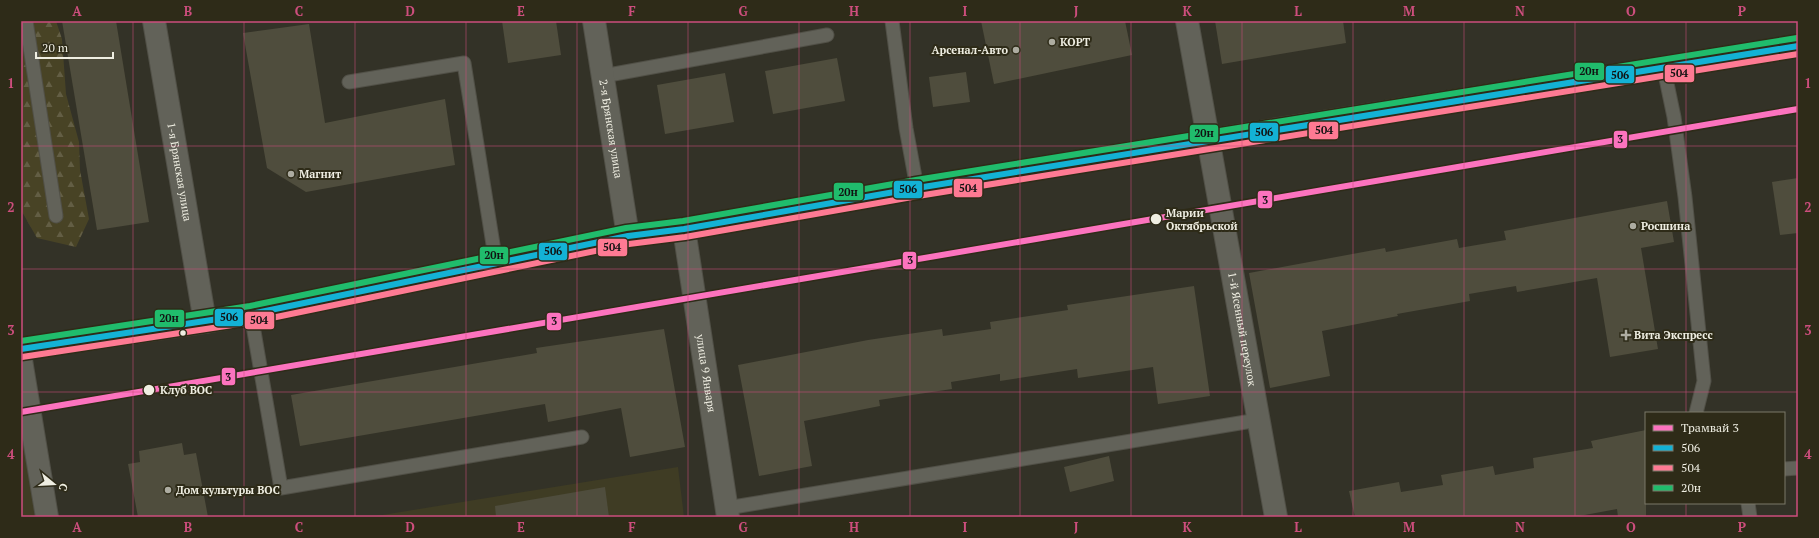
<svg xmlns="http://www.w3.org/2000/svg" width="1819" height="538" viewBox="0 0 1819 538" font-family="'PT Serif',serif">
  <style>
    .built { fill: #3f3c24 }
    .forest { fill: url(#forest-firs) }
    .building { fill: #4f4d3d }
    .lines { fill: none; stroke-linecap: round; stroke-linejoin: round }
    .service-casing { stroke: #515047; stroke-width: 15 }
    .minor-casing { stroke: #515047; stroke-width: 24 }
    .primary-casing { stroke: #515047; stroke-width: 24 }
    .service { stroke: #626259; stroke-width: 13 }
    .minor { stroke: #626259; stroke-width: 22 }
    .primary { stroke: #64624e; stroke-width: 22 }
    .bus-1-casing { stroke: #2e2b18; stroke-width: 9 }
    .bus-2-casing { stroke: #2e2b18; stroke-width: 9 }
    .bus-3-casing { stroke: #2e2b18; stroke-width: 9 }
    .bus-1 { stroke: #13b2d5; stroke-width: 6 }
    .bus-2 { stroke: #fe7a93; stroke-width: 6 }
    .bus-3 { stroke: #20bc6c; stroke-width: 6 }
    .tram-1-casing { stroke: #2e2b18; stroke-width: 9 }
    .tram-1 { stroke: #fc73be; stroke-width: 6 }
    .grid { fill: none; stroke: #cd4e7d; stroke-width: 1; stroke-opacity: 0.55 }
    .poi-dot { fill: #adaca1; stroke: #2e2b18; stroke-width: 1.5 }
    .stop-dot { fill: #efeee2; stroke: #2e2b18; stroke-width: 1.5 }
    .labels { text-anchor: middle; stroke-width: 4; stroke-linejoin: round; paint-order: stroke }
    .poi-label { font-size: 11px; font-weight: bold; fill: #efeee2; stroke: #2e2b18; text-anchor: start }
    .street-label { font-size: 11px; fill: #efeee2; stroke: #2e2b18 }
    .stop-label { font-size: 11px; font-weight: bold; fill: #efeee2; stroke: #2e2b18; text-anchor: start }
    .line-badge { stroke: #2e2b18; stroke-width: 1.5 }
    .pale-badge-label { font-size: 11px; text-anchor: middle; font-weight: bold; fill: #111 }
    .neatline { fill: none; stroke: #cd4e7d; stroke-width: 1.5 }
    .grid-label { font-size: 13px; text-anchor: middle; font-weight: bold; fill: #cd4e7d }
  </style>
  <defs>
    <pattern id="forest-firs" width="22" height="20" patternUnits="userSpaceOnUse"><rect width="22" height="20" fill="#484325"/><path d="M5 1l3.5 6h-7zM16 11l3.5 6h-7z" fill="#635e44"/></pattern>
  </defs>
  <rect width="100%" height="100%" fill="#333227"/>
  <g class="built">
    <polygon points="21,422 36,517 21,517"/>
    <polygon points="678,467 684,517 370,517"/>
  </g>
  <polygon class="forest" points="21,21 56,21 62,39 66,94 79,142 80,170 89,219 76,247 37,238 21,210"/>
  <g class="building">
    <polygon points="62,21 116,21 149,222 97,230"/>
    <polygon points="502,21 556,21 561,55 508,63"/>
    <polygon points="981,21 1125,21 1132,55 994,84"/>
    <polygon points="1215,21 1343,21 1346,43 1222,64"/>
    <polygon points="309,24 325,123 445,99 455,165 306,192 267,168 243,33"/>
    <polygon points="837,58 845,101 773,114 765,71"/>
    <polygon points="966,72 970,102 933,107 929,77"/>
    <polygon points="725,73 734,122 665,134 657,85"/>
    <polygon points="1798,178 1798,233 1780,235 1772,182"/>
    <polygon points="1667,201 1674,242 1641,248 1658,349 1610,357 1597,278 1517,292 1516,286 1469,294 1470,301 1397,314 1398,316 1322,331 1330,376 1270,388 1249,273 1385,248 1386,252 1457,239 1459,248 1506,240 1504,231"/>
    <polygon points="1194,286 1210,396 1158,404 1153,367 1078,378 1077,369 1000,381 1000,374 951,382 952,389 879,400 880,406 804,421 812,466 759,476 738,365 868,340 942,329 943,336 991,329 990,322 1068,310 1067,305"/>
    <polygon points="664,329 685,447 630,457 621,408 548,422 545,404 300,446 291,395 537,353 536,348"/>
    <polygon points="1646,430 1646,517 1618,517 1617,509 1574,517 1355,517 1349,491 1399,482 1401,492 1443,485 1441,475 1493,466 1495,475 1534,468 1533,458 1593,448 1591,441"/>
    <polygon points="182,443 184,455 196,453 208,517 138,517 128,464 140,462 139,451"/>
    <polygon points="1109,456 1114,481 1070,492 1064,467"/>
    <polygon points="605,487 609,517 496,517 495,506"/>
  </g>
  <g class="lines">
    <g class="service-casing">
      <g id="service">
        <polyline points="26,21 56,216"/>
        <polyline points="892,21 906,128 917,188"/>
        <polyline points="1664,69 1674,117 1685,197 1704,381 1696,413"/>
        <polyline points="603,76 827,35"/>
        <polyline points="349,82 464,63 496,263"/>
        <polyline points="251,314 281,488 582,437"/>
        <polyline points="1784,469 1798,468"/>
        <polyline points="1748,503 1750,517"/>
        <polyline points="727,508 1258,420"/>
      </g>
    </g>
    <g class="minor-casing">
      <g id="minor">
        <path id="s1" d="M154,21L205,322"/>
        <path id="s2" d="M594,21L628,236"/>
        <path id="s3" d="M1187,21L1276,517"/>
        <path id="s4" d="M684,229L728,517"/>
        <polyline points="21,360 47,517"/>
      </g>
    </g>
    <g class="primary-casing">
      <polyline id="primary" points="21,349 205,322 251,314 628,236 684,229 917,188 1310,124 1798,46"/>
    </g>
    <use href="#service" class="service"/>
    <use href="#minor" class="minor"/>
    <use href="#primary" class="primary"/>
    <g class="bus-1-casing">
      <polyline id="bus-1" points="21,349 251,314 628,236 684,229 917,188 1798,46"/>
    </g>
    <g class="bus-2-casing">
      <polyline id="bus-2" points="22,357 252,322 629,244 685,237 918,196 1798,54"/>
    </g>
    <g class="bus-3-casing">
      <polyline id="bus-3" points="21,341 250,306 626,228 683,221 916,180 1797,38"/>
    </g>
    <use href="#bus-1" class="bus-1"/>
    <use href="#bus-2" class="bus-2"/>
    <use href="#bus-3" class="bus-3"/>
    <g class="tram-1-casing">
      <polyline id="tram-1" points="21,412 1798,109"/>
    </g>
    <use href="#tram-1" class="tram-1"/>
  </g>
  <path class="grid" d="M133,21V517M244,21V517M355,21V517M466,21V517M577,21V517M688,21V517M799,21V517M910,21V517M1020,21V517M1131,21V517M1242,21V517M1353,21V517M1464,21V517M1575,21V517M1686,21V413M21,146H1798M21,269H1798M21,392H1798M1686,503V517"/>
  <g class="poi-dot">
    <circle cx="1052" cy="42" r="4"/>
    <circle cx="1016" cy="50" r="4"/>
    <circle cx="291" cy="174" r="4"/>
    <circle cx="1633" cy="226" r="4"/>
    <path d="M1624 329h4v4h4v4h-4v4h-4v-4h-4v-4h4z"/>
    <circle cx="168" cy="490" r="4"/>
  </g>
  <g class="stop-dot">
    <circle cx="1156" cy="219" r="6"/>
    <circle cx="183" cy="333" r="3.5"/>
    <circle cx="149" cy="390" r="6"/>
  </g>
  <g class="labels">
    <g class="poi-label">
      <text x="1060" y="46">КОРТ</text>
      <text x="1008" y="54" text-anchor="end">Арсенал-Авто</text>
      <text x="299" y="178">Магнит</text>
      <text x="1641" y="230">Росшина</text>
      <text x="1634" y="339">Вита Экспресс</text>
      <text x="176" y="494">Дом культуры ВОС</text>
    </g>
    <g class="street-label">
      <text dy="4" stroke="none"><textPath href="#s2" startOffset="109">2-я Брянская улица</textPath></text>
      <text dy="4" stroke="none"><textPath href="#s1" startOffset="153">1-я Брянская улица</textPath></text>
      <text dy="4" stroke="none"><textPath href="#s3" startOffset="313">1-й Ясенный переулок</textPath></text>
      <text dy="4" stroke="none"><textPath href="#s4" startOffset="146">улица 9 Января</textPath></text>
    </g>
    <g class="stop-label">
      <text x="1166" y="217">Марии<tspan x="1166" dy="13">Октябрьской</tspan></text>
      <text x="160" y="394">Клуб ВОС</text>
    </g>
  </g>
  <g class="line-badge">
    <rect x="1574" y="62" width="31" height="19" rx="4" fill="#20bc6c"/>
    <rect x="1664" y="64" width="31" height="19" rx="4" fill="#fe7a93"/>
    <rect x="1605" y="65" width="30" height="19" rx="4" fill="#13b2d5"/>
    <rect x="1308" y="121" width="31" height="19" rx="4" fill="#fe7a93"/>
    <rect x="1249" y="122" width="30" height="20" rx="4" fill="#13b2d5"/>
    <rect x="1189" y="124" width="30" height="19" rx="4" fill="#20bc6c"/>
    <rect x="1613" y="130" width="15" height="19" rx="4" fill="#fc73be"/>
    <rect x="953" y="178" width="30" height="20" rx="4" fill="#fe7a93"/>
    <rect x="893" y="180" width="30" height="19" rx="4" fill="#13b2d5"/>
    <rect x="833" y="182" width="31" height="19" rx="4" fill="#20bc6c"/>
    <rect x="1257" y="190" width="16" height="19" rx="4" fill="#fc73be"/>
    <rect x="597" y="238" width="31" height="19" rx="4" fill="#fe7a93"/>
    <rect x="538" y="242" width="30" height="19" rx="4" fill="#13b2d5"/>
    <rect x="479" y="246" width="30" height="19" rx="4" fill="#20bc6c"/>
    <rect x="902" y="251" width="15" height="19" rx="4" fill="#fc73be"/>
    <rect x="214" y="308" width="30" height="19" rx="4" fill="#13b2d5"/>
    <rect x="154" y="309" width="31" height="19" rx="4" fill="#20bc6c"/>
    <rect x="244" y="311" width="31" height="19" rx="4" fill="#fe7a93"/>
    <rect x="546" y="312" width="16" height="19" rx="4" fill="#fc73be"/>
    <rect x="221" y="367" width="15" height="19" rx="4" fill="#fc73be"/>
  </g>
  <g class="pale-badge-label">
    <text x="1589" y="75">20н</text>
    <text x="1679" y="77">504</text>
    <text x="1620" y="79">506</text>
    <text x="1324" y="134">504</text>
    <text x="1264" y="136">506</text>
    <text x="1204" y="137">20н</text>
    <text x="1620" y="143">3</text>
    <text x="968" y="192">504</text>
    <text x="908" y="193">506</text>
    <text x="848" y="196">20н</text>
    <text x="1265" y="204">3</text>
    <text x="612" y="251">504</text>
    <text x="553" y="255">506</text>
    <text x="494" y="259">20н</text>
    <text x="910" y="264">3</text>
    <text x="229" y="321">506</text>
    <text x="169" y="322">20н</text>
    <text x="259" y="324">504</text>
    <text x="554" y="325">3</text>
    <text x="228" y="381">3</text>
  </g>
  <rect width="1819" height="538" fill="none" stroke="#2e2b18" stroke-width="44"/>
  <rect x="1645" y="412" width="140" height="92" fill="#2e2b18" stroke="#7b7969"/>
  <rect x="1653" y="425" width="20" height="6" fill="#fc73be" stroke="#7b7969"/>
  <text x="1681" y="432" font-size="12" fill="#efeee2">Трамвай 3</text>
  <rect x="1653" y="445" width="20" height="6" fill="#13b2d5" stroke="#7b7969"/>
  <text x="1681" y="452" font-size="12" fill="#efeee2">506</text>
  <rect x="1653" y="465" width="20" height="6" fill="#fe7a93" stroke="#7b7969"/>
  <text x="1681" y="472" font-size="12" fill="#efeee2">504</text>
  <rect x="1653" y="485" width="20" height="6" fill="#20bc6c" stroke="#7b7969"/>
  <text x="1681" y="492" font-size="12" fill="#efeee2">20н</text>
  <g transform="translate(54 484) rotate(108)" stroke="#2e2b18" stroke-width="3" paint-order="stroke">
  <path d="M0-3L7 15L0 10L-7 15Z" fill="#efeee2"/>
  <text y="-6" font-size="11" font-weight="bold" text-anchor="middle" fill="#efeee2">С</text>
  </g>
  <path d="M36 52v6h77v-6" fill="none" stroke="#efeee2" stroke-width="2"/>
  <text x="42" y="52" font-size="12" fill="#efeee2" stroke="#2e2b18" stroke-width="3" paint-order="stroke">20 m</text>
  <rect x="22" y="22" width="1775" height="494" class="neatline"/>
  <g class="grid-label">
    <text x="77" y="16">A</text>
    <text x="188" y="16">B</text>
    <text x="299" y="16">C</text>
    <text x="410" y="16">D</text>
    <text x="521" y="16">E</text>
    <text x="632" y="16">F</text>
    <text x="743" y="16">G</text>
    <text x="854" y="16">H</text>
    <text x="965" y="16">I</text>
    <text x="1076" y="16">J</text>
    <text x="1187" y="16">K</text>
    <text x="1298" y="16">L</text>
    <text x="1409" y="16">M</text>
    <text x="1520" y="16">N</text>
    <text x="1631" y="16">O</text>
    <text x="1742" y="16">P</text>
    <text x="11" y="88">1</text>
    <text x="1808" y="88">1</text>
    <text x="11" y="212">2</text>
    <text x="1808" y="212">2</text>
    <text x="11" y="335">3</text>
    <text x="1808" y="335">3</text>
    <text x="11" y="459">4</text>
    <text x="1808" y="459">4</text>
    <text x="77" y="532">A</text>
    <text x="188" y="532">B</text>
    <text x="299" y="532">C</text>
    <text x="410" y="532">D</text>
    <text x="521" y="532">E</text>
    <text x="632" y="532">F</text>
    <text x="743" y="532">G</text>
    <text x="854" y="532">H</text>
    <text x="965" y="532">I</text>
    <text x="1076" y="532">J</text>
    <text x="1187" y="532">K</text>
    <text x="1298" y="532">L</text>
    <text x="1409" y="532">M</text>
    <text x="1520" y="532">N</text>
    <text x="1631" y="532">O</text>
    <text x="1742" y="532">P</text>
  </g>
</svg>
